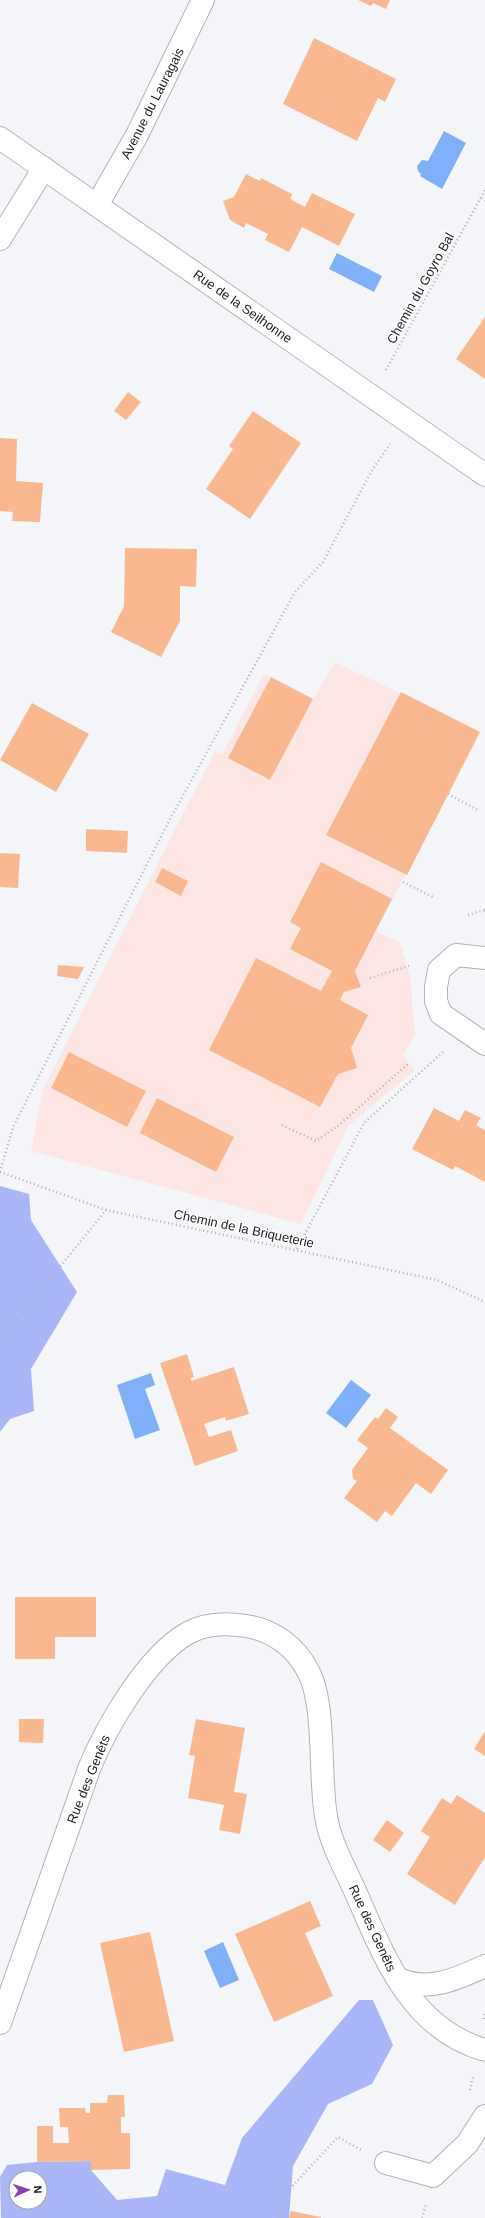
<svg xmlns="http://www.w3.org/2000/svg" width="485" height="2218" viewBox="0 0 485 2218" font-family="Helvetica,sans-serif">
  <style>
    .education { fill: #fce7e4 }
    .forest { fill: #a9b6f7; fill-rule: evenodd }
    .water { fill: #7eb1f9 }
    .building { fill: #fab88f }
    .lines { fill: none; stroke-linecap: round; stroke-linejoin: round }
    .minor-casing { stroke: #b3b4b8; stroke-width: 24 }
    .path { stroke: #b3b4b7; stroke-width: 2.5; stroke-dasharray: 1 3; stroke-linecap: butt }
    .minor { stroke: #fff; stroke-width: 22 }
    .labels { text-anchor: middle; stroke-width: 3; stroke-linejoin: round; paint-order: stroke }
    .street-label { font-size: 13px; fill: #1e1e20; stroke: #fff }
  </style>
  <rect width="100%" height="100%" fill="#f5f6fa"/>
  <polygon class="education" points="335,662 480,732 376,931 400,943 410,977 415,1035 403,1055 415,1070 348,1126 301,1224 31,1151 43,1089 215,751 222,754 264,674 313,699"/>
  <g class="forest">
    <polygon points="0,1186 29,1194 31,1220 77,1292 31,1369 34,1411 10,1419 0,1432"/>
    <path d="M359,2000H373L393,2045L372,2084L328,2104L293,2166L289,2218H1L0,2177L7,2165L37,2162L91,2161V2170L117,2200L157,2196L166,2169L225,2185L242,2138ZM16,2178H40V2202H16Z"/>
  </g>
  <g class="water">
    <polygon points="444,131 466,143 442,189 420,176 421,174 418,171 417,166 422,160 428,161"/>
    <polygon points="337,253 382,276 374,292 329,269"/>
    <polygon points="151,1373 155,1385 145,1389 160,1430 135,1439 117,1385"/>
    <polygon points="351,1380 371,1395 346,1428 326,1413"/>
    <polygon points="223,1942 239,1980 220,1988 204,1951"/>
  </g>
  <g class="building">
    <polygon points="358,0 390,0 386,9 373,3 371,6"/>
    <polygon points="314,38 396,79 385,102 378,98 357,141 283,104"/>
    <polygon points="246,174 260,181 261,178 292,194 290,199 305,207 312,193 355,214 339,246 302,227 289,252 265,240 268,234 246,223 244,228 230,220 223,201 234,197"/>
    <polygon points="485,317 485,379 456,359"/>
    <polygon points="128,392 141,402 126,420 114,411"/>
    <polygon points="253,411 301,443 250,519 206,489 233,449 229,446"/>
    <polygon points="0,438 17,439 16,481 43,483 40,522 12,521 13,512 0,511"/>
    <polygon points="125,548 197,549 196,587 180,586 180,621 161,657 111,632 124,606"/>
    <polygon points="271,677 313,699 270,780 228,758"/>
    <polygon points="401,692 480,732 407,875 326,835"/>
    <polygon points="32,703 89,734 56,792 0,760"/>
    <polygon points="86,829 128,831 127,853 86,851"/>
    <polygon points="0,853 20,854 18,888 0,887"/>
    <polygon points="321,862 392,899 355,971 361,987 344,992 340,1000 368,1015 351,1048 357,1068 338,1074 320,1107 209,1050 256,958 321,991 332,971 290,949 301,928 290,922"/>
    <polygon points="162,868 188,881 181,896 155,882"/>
    <polygon points="58,965 84,967 78,979 57,976"/>
    <polygon points="69,1052 146,1091 127,1127 51,1088"/>
    <polygon points="157,1098 234,1137 216,1172 140,1133"/>
    <polygon points="434,1108 459,1121 465,1110 481,1118 476,1125 485,1130 485,1182 455,1166 453,1170 412,1149"/>
    <polygon points="187,1354 194,1377 191,1378 191,1381 234,1367 249,1414 226,1421 225,1417 204,1424 209,1437 231,1430 238,1451 195,1466 160,1363"/>
    <polygon points="386,1408 398,1417 390,1428 448,1470 431,1494 416,1483 392,1516 385,1511 377,1522 344,1498 357,1481 353,1479 352,1470 368,1448 357,1440 375,1417 378,1419"/>
    <polygon points="15,1597 96,1597 96,1637 55,1637 55,1659 15,1659"/>
    <polygon points="19,1719 44,1719 43,1743 19,1742"/>
    <polygon points="196,1719 245,1728 234,1792 247,1794 240,1834 219,1830 224,1805 188,1798 195,1756 189,1755"/>
    <polygon points="485,1731 485,1756 474,1749"/>
    <polygon points="457,1795 485,1813 485,1857 455,1905 407,1874 430,1837 421,1831 442,1798 451,1804"/>
    <polygon points="387,1820 404,1833 390,1852 373,1840"/>
    <polygon points="310,1901 321,1926 305,1933 333,1996 274,2022 235,1934"/>
    <polygon points="150,1932 174,2041 124,2052 100,1943"/>
    <polygon points="108,2095 124,2095 125,2117 121,2117 121,2133 130,2133 130,2169 91,2170 91,2161 37,2162 37,2126 53,2126 53,2143 69,2143 68,2127 60,2127 59,2108 85,2108 86,2113 90,2113 90,2103 107,2103"/>
    <polygon points="291,2211 321,2217 321,2218 289,2218"/>
  </g>
  <g class="lines">
    <g class="minor-casing">
      <g id="minor">
        <polyline points="0,138 485,475"/>
        <polyline points="97,205 137,135 203,0"/>
        <polyline points="0,239 44,168"/>
        <polyline points="485,958 456,955 439,970 436,987 436,1001 441,1014 485,1044"/>
        <path d="M397,1978C427,1993 457,1979 485,1966"/>
        <path d="M0,2023L89,1769C106,1727 147,1656 188,1633C206,1623 227,1623 246,1626C273,1630 296,1647 308,1671C326,1703 319,1777 326,1816C330,1843 345,1868 356,1893C384,1957 411,2029 485,2050"/>
        <polyline points="386,2163 433,2176 467,2144 485,2116"/>
      </g>
    </g>
    <g class="path">
      <polyline points="481,198 485,201"/>
      <polyline points="386,370 485,190"/>
      <polyline points="448,794 478,810"/>
      <polyline points="403,882 433,897"/>
      <polyline points="468,915 485,910"/>
      <polyline points="370,978 409,966"/>
      <polyline points="282,1125 316,1141 340,1124 409,1063"/>
      <polyline points="0,1172 13,1127 169,821 295,592 323,562 371,472 390,444"/>
      <polyline points="0,1172 106,1210 437,1280 485,1302"/>
      <polyline points="297,1249 364,1123 444,1051"/>
      <polyline points="0,1341 106,1210"/>
      <polyline points="484,2019 485,2011"/>
      <polyline points="470,2090 473,2077"/>
      <polyline points="278,2218 285,2194 338,2137 361,2150"/>
      <polyline points="422,2218 426,2204"/>
    </g>
    <use href="#minor" class="minor"/>
  </g>
  <g class="labels">
    <g class="street-label">
      <text transform="translate(152 103) rotate(-63)" y="5">Avenue du Lauragais</text>
      <text transform="translate(420 288) rotate(-61)" y="5">Chemin du Goyro Bal</text>
      <text transform="translate(243 306) rotate(35)" y="5">Rue de la Seilhonne</text>
      <text transform="translate(244 1228) rotate(12)" y="5">Chemin de la Briqueterie</text>
      <text transform="translate(88 1779) rotate(-68)" y="5">Rue des Genêts</text>
      <text transform="translate(373 1928) rotate(65)" y="5">Rue des Genêts</text>
    </g>
  </g>
  <g transform="translate(28 2190) rotate(87)"><circle r="19" fill="#ffffff" stroke="#a5a5a6"/>
  <path d="M0-3L7 15L0 10L-7 15Z" fill="#8f41b2"/>
  <text y="-6" font-size="11" font-weight="bold" text-anchor="middle" fill="#1e1e20">N</text>
  </g>
</svg>
